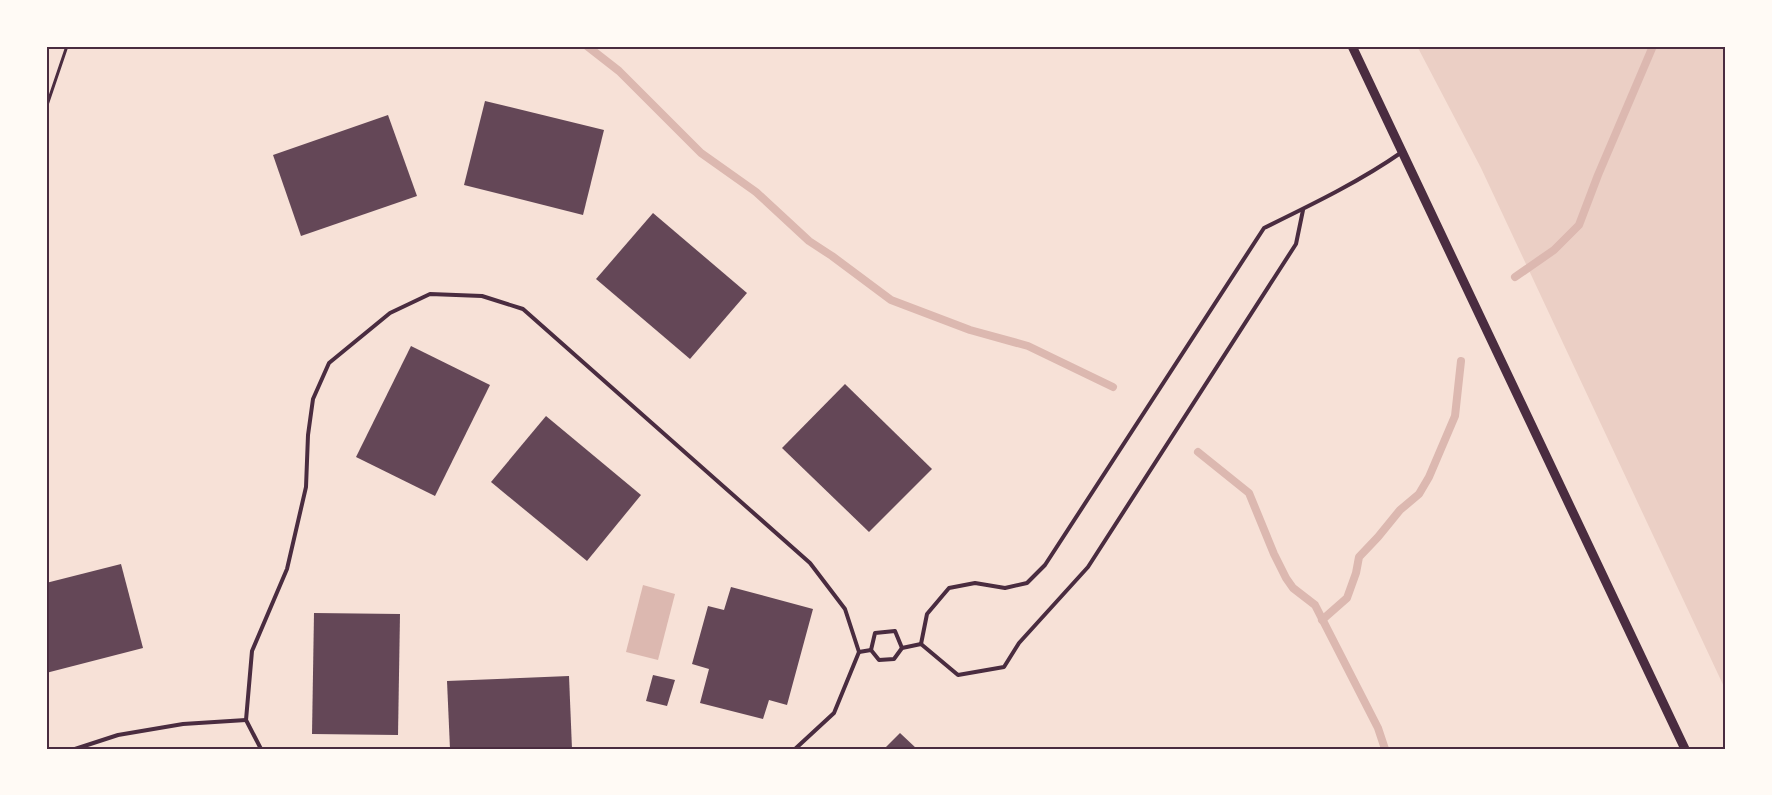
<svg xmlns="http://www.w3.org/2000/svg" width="1772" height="795" viewBox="0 0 1772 795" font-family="Manrope,sans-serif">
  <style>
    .green { fill: #ebcfc5 }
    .water { fill: #dcb8b0 }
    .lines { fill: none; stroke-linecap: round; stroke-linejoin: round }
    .stream { stroke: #dcb8b0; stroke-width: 8 }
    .building { fill: #644757 }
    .path { stroke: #4a2c40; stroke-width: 3 }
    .service { stroke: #4a2c40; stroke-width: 4 }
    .tertiary { stroke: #4a2c40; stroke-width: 9 }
    .neatline { fill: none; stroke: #4a2c40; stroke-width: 2 }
  </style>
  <rect width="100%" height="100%" fill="#f7e1d7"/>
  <polygon class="green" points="1417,46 1726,46 1726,691 1481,168"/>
  <polygon class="water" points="643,585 675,594 658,660 626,652"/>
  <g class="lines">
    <g class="stream">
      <polyline points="587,46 619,71 701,153 756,192 809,241 832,256 891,300 970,330 1028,346 1113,387"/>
      <polyline points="1515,277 1554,250 1579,225 1598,175 1653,46"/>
      <polyline points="1198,452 1249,493 1274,554 1286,578 1293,588 1315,605 1378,728 1385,749"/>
      <polyline points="1322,620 1347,598 1356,573 1359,557 1378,537 1400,510 1419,494 1429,477 1455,416 1461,361"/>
    </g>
  </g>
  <g class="building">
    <polygon points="485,101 604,130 583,215 464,185"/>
    <polygon points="388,115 417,196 301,236 273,155"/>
    <polygon points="653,213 747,293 690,359 596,279"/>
    <polygon points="411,346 490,385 435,496 356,457"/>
    <polygon points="845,384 932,469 869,532 782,448"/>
    <polygon points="546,416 641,495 587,561 491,482"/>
    <polygon points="121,564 143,648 46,673 46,583"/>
    <polygon points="731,587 813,609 787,705 769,700 763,719 700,703 709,669 692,664 708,606 724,610"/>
    <polygon points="314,613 400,614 398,735 312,734"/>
    <polygon points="653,675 675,680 667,706 646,701"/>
    <polygon points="569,676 572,749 450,749 447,681"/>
    <polygon points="900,733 917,749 884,749"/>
  </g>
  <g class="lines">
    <polyline class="path" points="46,108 67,46"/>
    <g class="service">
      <path d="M921,644L927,614L949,588L975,583L1005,588L1027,583L1045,565L1264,228C1311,205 1359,182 1402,152"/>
      <polyline points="921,644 958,675 1004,667 1019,643 1088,567 1296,244 1303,210"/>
      <polyline points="871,650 879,660 894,659 902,648 921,644"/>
      <polyline points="871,650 875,633 895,631 902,648"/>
      <polyline points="75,749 118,735 183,724 246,720"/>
      <polyline points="261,749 246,720 252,651 287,569 306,487 308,435 313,399 329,363 390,313 430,294 482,296 523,309 810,563 845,609 859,652 871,650"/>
      <polyline points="795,749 834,713 859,652"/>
    </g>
    <polyline class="tertiary" points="1352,46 1685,749"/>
  </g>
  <rect width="1772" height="795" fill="none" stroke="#fffaf5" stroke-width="95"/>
  <rect x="48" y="48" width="1676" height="700" class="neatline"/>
</svg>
